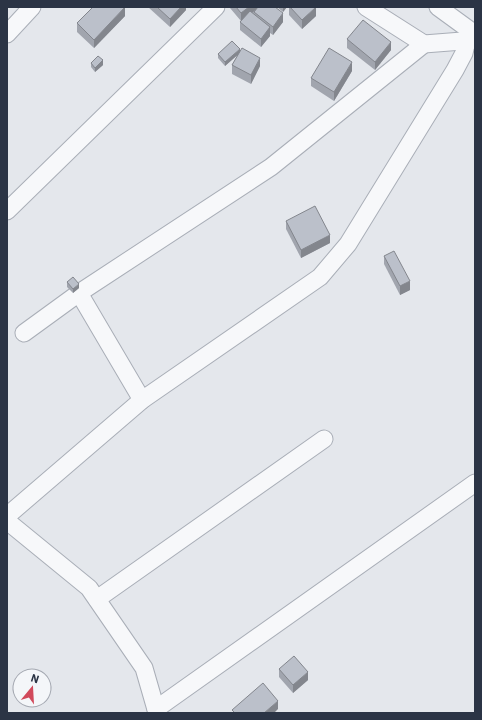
<svg xmlns="http://www.w3.org/2000/svg" width="482" height="720" viewBox="0 0 482 720" font-family="'IBM Plex Sans',sans-serif">
  <style>
    .lines { fill: none; stroke-linecap: round; stroke-linejoin: round }
    .minor-casing { stroke: #a9aeb7; stroke-width: 19 }
    .minor { stroke: #f7f8fa; stroke-width: 17 }
    .wall { fill: #a1a5ae }
    .shaded-wall { fill: #83868d }
    .building { fill: #bbc0ca; stroke: #83868d }
  </style>
  <rect width="100%" height="100%" fill="#e4e7ec"/>
  <g class="lines">
    <g class="minor-casing">
      <g id="minor">
        <polyline points="366,7 424,44 475,40"/>
        <polyline points="438,7 475,34"/>
        <polyline points="7,34 32,7"/>
        <polyline points="7,211 216,7"/>
        <polyline points="79,293 142,400"/>
        <polyline points="24,333 79,293 271,167 424,44"/>
        <polyline points="7,516 142,400 320,277 348,244 455,70 464,53 467,40"/>
        <polyline points="7,521 89,588 144,668 157,713"/>
        <polyline points="97,599 324,439"/>
        <polyline points="156,709 475,483"/>
      </g>
    </g>
    <use href="#minor" class="minor"/>
  </g>
  <g class="wall">
    <polygon points="148,7 186,7 186,10 170,27"/>
    <polygon points="230,7 275,7 283,22 273,35 270,33 270,36 261,47 240,30 240,22 241,21 230,8"/>
    <polygon points="277,7 287,7 283,12"/>
    <polygon points="289,7 316,16 302,29 289,15"/>
    <polygon points="125,16 94,48 77,32 77,23"/>
    <polygon points="347,39 391,50 375,70 347,48"/>
    <polygon points="240,52 260,66 251,84 232,74 232,65 238,54 225,66 218,58 218,54"/>
    <polygon points="91,63 103,65 95,72 91,67"/>
    <polygon points="352,71 334,101 311,86 311,78"/>
    <polygon points="286,221 330,243 301,258 286,229"/>
    <polygon points="384,256 410,290 400,295 384,264"/>
    <polygon points="67,282 79,288 73,293 67,287"/>
    <polygon points="279,669 308,680 293,693 279,677"/>
  </g>
  <g class="shaded-wall">
    <polygon points="125,7 125,16 94,48 94,40"/>
    <polygon points="181,7 186,7 186,10 170,27 170,19"/>
    <polygon points="249,7 259,7 241,22 241,13"/>
    <polygon points="283,7 287,7 283,12"/>
    <polygon points="316,7 316,16 302,29 302,20"/>
    <polygon points="283,13 283,22 273,35 273,27"/>
    <polygon points="270,27 270,36 261,47 261,39"/>
    <polygon points="391,42 391,50 375,70 375,62"/>
    <polygon points="240,49 240,53 225,66 225,62"/>
    <polygon points="260,58 260,66 251,84 251,75"/>
    <polygon points="103,60 103,65 95,72 95,68"/>
    <polygon points="352,62 352,71 334,101 334,92"/>
    <polygon points="330,235 330,243 301,258 301,250"/>
    <polygon points="410,281 410,290 400,295 400,286"/>
    <polygon points="79,284 79,288 73,293 73,289"/>
    <polygon points="308,672 308,680 293,693 293,685"/>
    <polygon points="278,701 278,709 274,713 264,713"/>
  </g>
  <g class="building">
    <polygon points="93,7 125,7 94,40 77,23"/>
    <polygon points="157,7 181,7 170,19"/>
    <polygon points="236,7 249,7 241,13"/>
    <polygon points="258,7 275,7 283,13 273,27 254,12"/>
    <polygon points="290,7 316,7 302,20"/>
    <polygon points="250,11 270,27 261,39 240,22"/>
    <polygon points="363,20 391,42 375,62 347,39"/>
    <polygon points="232,41 240,49 225,62 218,54"/>
    <polygon points="242,48 260,58 251,75 232,65"/>
    <polygon points="329,48 352,62 334,92 311,78"/>
    <polygon points="98,56 103,60 95,68 91,63"/>
    <polygon points="315,206 330,235 301,250 286,221"/>
    <polygon points="394,251 410,281 400,286 384,256"/>
    <polygon points="73,277 79,284 73,289 67,282"/>
    <polygon points="294,656 308,672 293,685 279,669"/>
    <polygon points="263,683 278,701 264,713 235,713 232,710"/>
  </g>
  <rect width="482" height="720" fill="none" stroke="#2b3445" stroke-width="16"/>
  <g transform="translate(32 688) rotate(18)"><circle r="19" fill="#f4f6f9" stroke="#a4a8b1"/>
  <path d="M0-3L7 15L0 10L-7 15Z" fill="#d1495b"/>
  <text y="-6" font-size="11" font-weight="bold" text-anchor="middle" fill="#2b3445">N</text>
  </g>
</svg>
